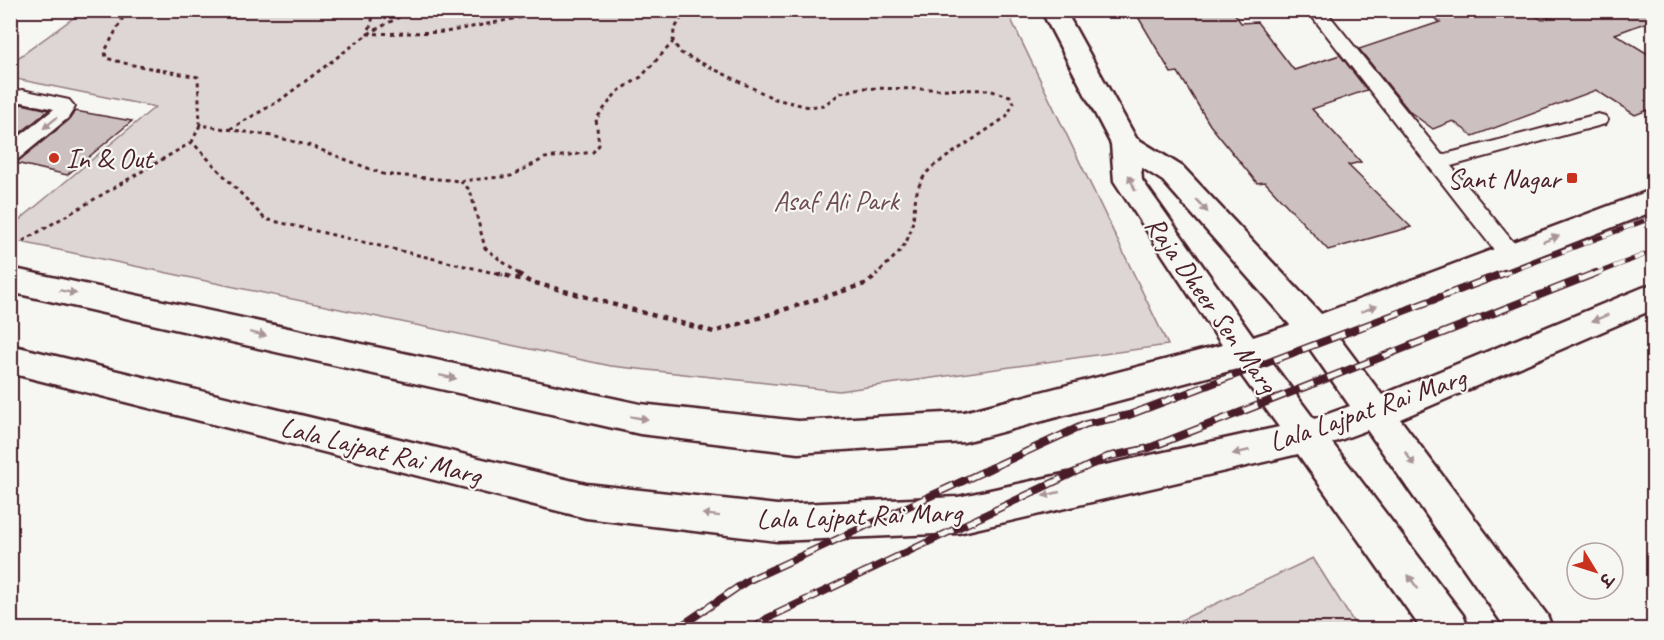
<svg xmlns="http://www.w3.org/2000/svg" width="1664" height="640" viewBox="0 0 1664 640" font-family="Caveat,'Playpen Sans Deva',sans-serif">
  <style>
    .green { fill: #ddd6d5; stroke: #947a80; stroke-width: 1.5 }
    .building { fill: #ccc1c0; stroke: #4a1f2b; stroke-width: 1.5 }
    .lines { fill: none; stroke-linecap: round; stroke-linejoin: round }
    .lane-casing { stroke: #4a1f2b; stroke-width: 4 }
    .secondary-casing { stroke: #4a1f2b; stroke-width: 5 }
    .path-far1 { stroke: #4a1f2b; stroke-width: 3; stroke-dasharray: 4 4; stroke-linecap: butt }
    .path { stroke: #4a1f2b; stroke-width: 4.5; stroke-dasharray: 5 5; stroke-linecap: butt }
    .lane { fill: #f6f6f2; fill-rule: evenodd }
    .secondary { fill: #f6f6f2; fill-rule: evenodd }
    .rail-far1-casing { stroke: #4a1f2b; stroke-width: 5 }
    .rail-casing { stroke: #4a1f2b; stroke-width: 8 }
    .rail-far1 { stroke: #f6f6f2; stroke-width: 4; stroke-dasharray: 11; stroke-linecap: butt }
    .rail { stroke: #f6f6f2; stroke-width: 5; stroke-dasharray: 15; stroke-linecap: butt }
    .oneway { fill: #a99598 }
    .poi-dot { fill: #c8321e; stroke: #f6f6f2; stroke-width: 2 }
    .labels { text-anchor: middle; stroke-width: 4.5; stroke-linejoin: round; paint-order: stroke }
    .poi-label { font-size: 28px; fill: #4a1f2b; stroke: #f6f6f2; text-anchor: start }
    .park-label { font-size: 28px; fill: #6f4d56; stroke: #f6f6f2 }
    .street-label { font-size: 28px; fill: #4a1f2b; stroke: #f6f6f2 }
  </style>
  <rect width="100%" height="100%" fill="#f6f6f2"/>
  <filter id="ink" filterUnits="userSpaceOnUse"><feTurbulence type="fractalNoise" baseFrequency=".0167" numOctaves="2"/><feDisplacementMap in="SourceGraphic" scale="12" xChannelSelector="R" yChannelSelector="G"/><feConvolveMatrix kernelMatrix="1 2 1 2 8 2 1 2 1" color-interpolation-filters="sRGB"/></filter>
  <g filter="url(#ink)">
    <g class="green">
      <polygon points="83,11 1007,11 1168,345 839,391 611,366 11,240 11,227 155,107 11,78 11,63"/>
      <polygon points="1313,558 1358,629 1162,629"/>
    </g>
    <g class="building">
      <polygon points="1134,10 1232,10 1241,23 1257,22 1294,70 1340,55 1367,90 1312,109 1361,162 1348,165 1411,227 1328,250 1265,182 1257,183 1210,125 1178,72 1171,73"/>
      <polygon points="1422,10 1526,10 1542,20 1569,10 1653,10 1653,20 1615,34 1653,57 1653,108 1635,115 1596,90 1473,136 1453,121 1433,129 1410,112 1359,49 1440,22"/>
      <polygon points="22,104 49,110 10,141 10,107"/>
      <polygon points="75,111 132,121 67,175 16,163 69,120"/>
    </g>
    <g class="lines">
      <g class="lane-casing">
        <g id="lane">
          <polygon points="1307,10 1325,10 1442,155 1598,114 1605,116 1608,120 1605,124 1451,166 1518,248 1521,254 1518,260 1510,262 1502,260"/>
          <polygon points="22,90 69,100 75,107 68,118 17,160 10,162 10,144 54,109 22,102 10,105 10,93"/>
        </g>
      </g>
      <g class="secondary-casing">
        <path id="secondary" d="M1041,10H1065L1136,138L1183,167L1321,314L1654,189V211L1337,335L1382,395L1654,283V309L1400,419L1547,615L1553,630H1507L1367,430L1332,443L1463,615L1469,630H1422L1298,454L958,533L777,541L586,518L10,373V345L586,484L777,505L958,497L1279,427L1237,369L964,442L798,453L640,434L10,292V268L640,404L798,421L964,412L1222,345L1114,181L1111,144ZM1141,167L1163,181L1290,325L1253,337L1142,180ZM1308,346L1350,406L1314,419L1269,359Z"/>
      </g>
      <g class="path-far1">
        <polyline points="127,10 105,51 106,58 128,64 198,77 200,125 272,136 311,146 383,174 460,181 511,176 545,158 593,152 599,145 596,119 617,92 641,77 673,42"/>
        <polyline points="375,10 368,34 446,32 559,10"/>
        <path d="M686,10L674,30L673,42L681,53L775,99L809,107L824,105L841,93L861,88L988,90L1010,96L1014,103L1006,117L932,167C907,192 920,212 907,240C901,253 885,265 876,275"/>
        <polyline points="200,125 192,142 265,219 503,275"/>
        <polyline points="230,129 279,101 368,34 412,10"/>
        <polyline points="460,181 470,190 485,248 520,275"/>
        <polyline points="23,241 192,142"/>
      </g>
      <g class="path">
        <polyline points="496,273 524,280"/>
        <polyline points="518,273 528,281 714,332 868,283 877,273"/>
      </g>
      <use href="#lane" class="lane"/>
      <use href="#secondary" class="secondary"/>
      <g class="rail-far1-casing">
        <g id="rail-far1">
          <polyline points="1500,275 1654,217"/>
          <polyline points="1593,275 1654,251"/>
        </g>
      </g>
      <g class="rail-casing">
        <g id="rail">
          <polyline points="675,630 747,581 1086,424 1129,415 1504,273"/>
          <polyline points="752,630 768,618 1107,457 1149,448 1596,273"/>
        </g>
      </g>
      <use href="#rail-far1" class="rail-far1"/>
      <use href="#rail" class="rail"/>
    </g>
    <defs><path id="oneway-solid" d="M-6-.8H1V-3.2L6.5 0L1 3.2V.8H-6Z" transform="scale(1.5)"/></defs>
    <g class="oneway">
      <use href="#oneway-solid" transform="translate(50 123) rotate(141)"/>
      <use href="#oneway-solid" transform="translate(1132 183) rotate(-114)"/>
      <use href="#oneway-solid" transform="translate(1202 206) rotate(48)"/>
      <use href="#oneway-solid" transform="translate(1551 239) rotate(-21)"/>
      <use href="#oneway-solid" transform="translate(68 292) rotate(12)"/>
      <use href="#oneway-solid" transform="translate(1369 309) rotate(-21)"/>
      <use href="#oneway-solid" transform="translate(1600 318) rotate(157)"/>
      <use href="#oneway-solid" transform="translate(258 334) rotate(12)"/>
      <use href="#oneway-solid" transform="translate(448 377) rotate(12)"/>
      <use href="#oneway-solid" transform="translate(639 418) rotate(10)"/>
      <use href="#oneway-solid" transform="translate(1241 452) rotate(167)"/>
      <use href="#oneway-solid" transform="translate(1410 459) rotate(55)"/>
      <use href="#oneway-solid" transform="translate(1051 494) rotate(167)"/>
      <use href="#oneway-solid" transform="translate(711 515) rotate(-173)"/>
      <use href="#oneway-solid" transform="translate(1413 582) rotate(-126)"/>
    </g>
  </g>
  <g class="poi-dot">
    <circle cx="54" cy="158" r="6"/>
    <rect x="1566" y="172" width="12" height="12" rx="3"/>
  </g>
  <g class="labels">
    <g class="poi-label">
      <text x="66" y="168">In &amp; Out</text>
      <text x="1560" y="188" text-anchor="end">Sant Nagar</text>
    </g>
    <g class="park-label">
      <text x="836" y="210">Asaf Ali Park</text>
    </g>
    <g class="street-label">
      <text transform="translate(1212 304) rotate(55)" y="10">Raja Dheer Sen Marg</text>
      <text transform="translate(1367 409) rotate(-19)" y="10">Lala Lajpat Rai Marg</text>
      <text transform="translate(381 450) rotate(14)" y="10">Lala Lajpat Rai Marg</text>
      <text transform="translate(859 515) rotate(-2)" y="10">Lala Lajpat Rai Marg</text>
    </g>
  </g>
  <rect width="1664" height="640" fill="none" stroke="#f6f6f2" stroke-width="36"/>
  <rect x="18" y="18" width="1628" height="604" fill="none" stroke="#4a1f2b" stroke-width="2" filter="url(#ink)"/>
  <g transform="translate(1595 571) rotate(128)"><circle r="28" fill="#f6f6f2" stroke="#b1a0a2" stroke-width="1.5"/>
  <path d="M0-4.5L10 22L0 15L-10 22Z" fill="#c8321e"/>
  <text y="-9" font-size="16" font-weight="bold" text-anchor="middle" fill="#4a1f2b">उ</text>
  </g>
</svg>
